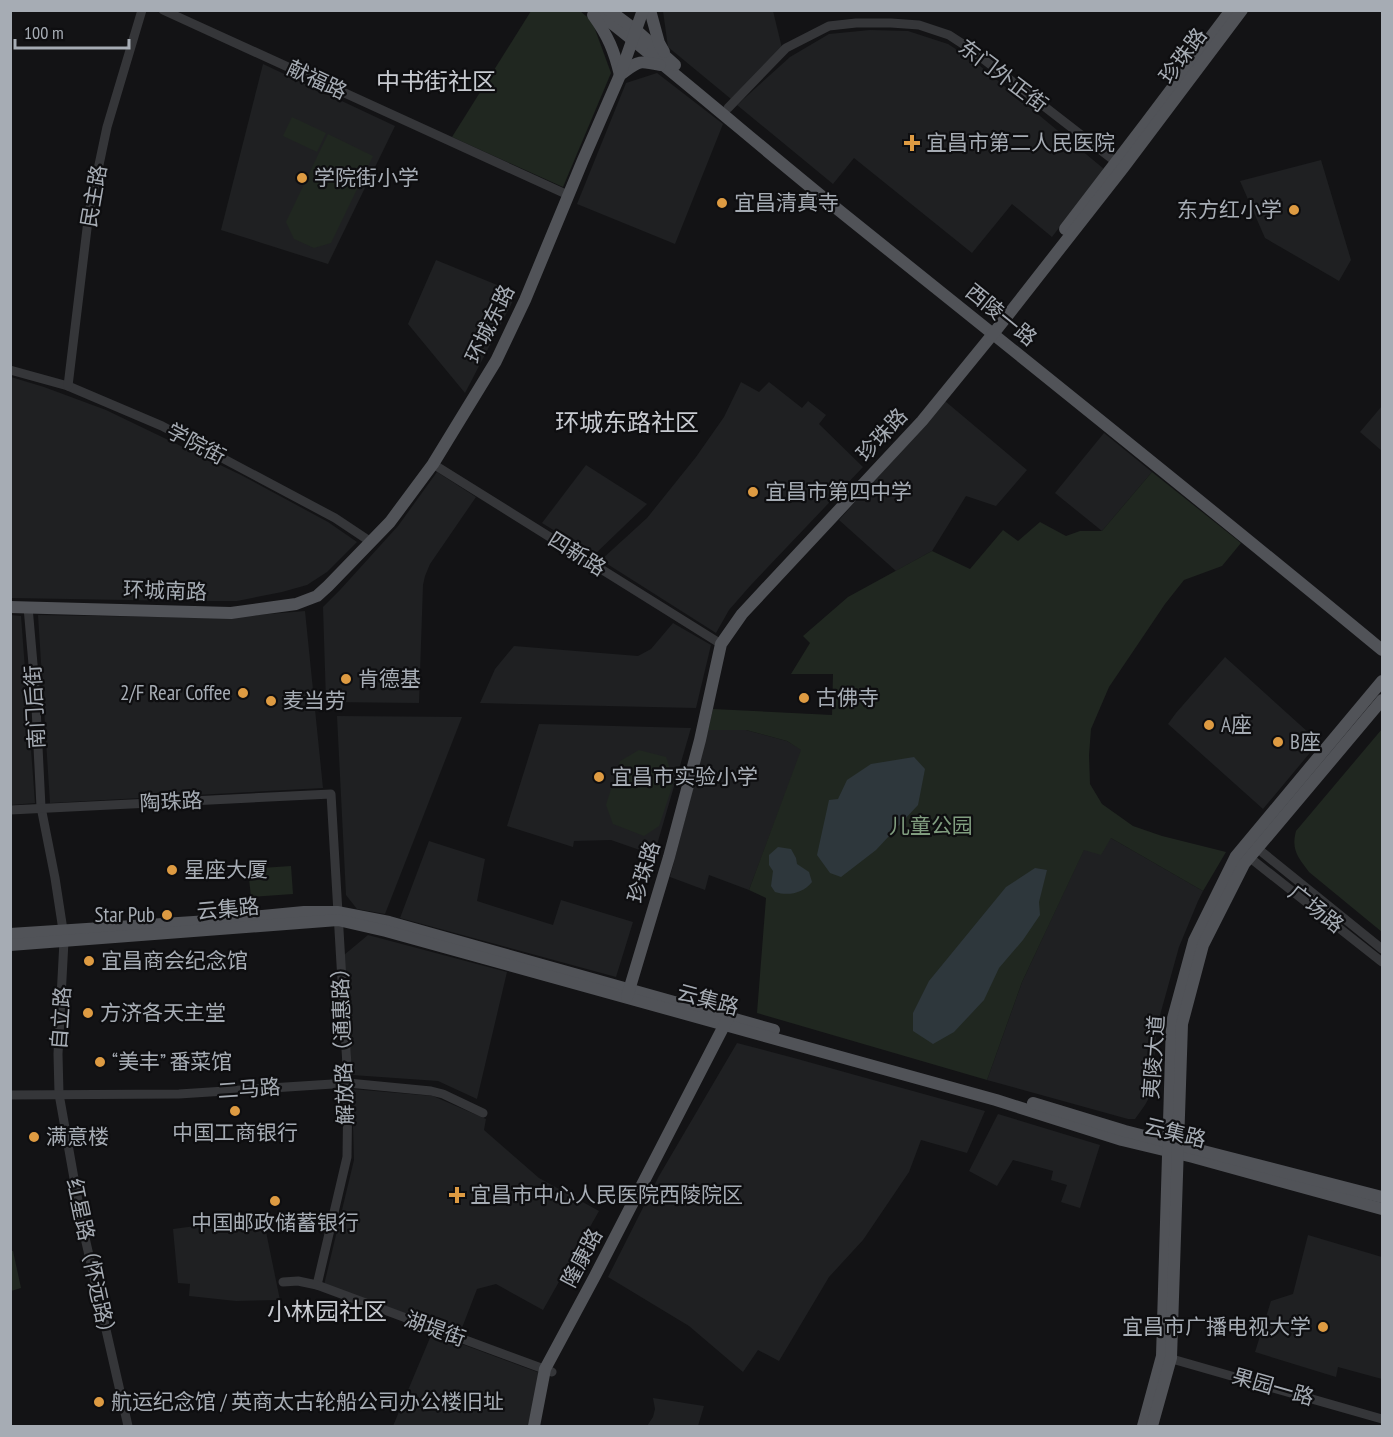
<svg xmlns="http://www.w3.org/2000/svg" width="1393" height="1437" viewBox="0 0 1393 1437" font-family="'PT Sans Narrow','Noto Sans SC',sans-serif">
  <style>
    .built { fill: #1f2022 }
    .green { fill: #202720 }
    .water { fill: #2e373c }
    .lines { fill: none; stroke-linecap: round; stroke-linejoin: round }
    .minor { stroke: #353639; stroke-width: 9 }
    .major { stroke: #515358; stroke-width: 12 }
    .poi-dot { fill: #de9b42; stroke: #0e0e10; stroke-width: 2 }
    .labels { text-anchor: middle; stroke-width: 4.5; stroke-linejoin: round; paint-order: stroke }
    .street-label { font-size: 21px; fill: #a6acb4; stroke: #0e0e10 }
    .poi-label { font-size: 21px; fill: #a6acb4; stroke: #0e0e10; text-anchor: start }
    .park-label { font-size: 21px; fill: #809d7f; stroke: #0e0e10 }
    .quarter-label { font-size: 24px; fill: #c7cad0; stroke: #0e0e10 }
  </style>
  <rect width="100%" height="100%" fill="#131315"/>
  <g class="built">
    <polygon points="663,11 773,11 782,48 731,99 668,47"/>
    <polygon points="870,30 908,31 948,44 974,61 1104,169 1052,237 1012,204 972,253 854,158 833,184 737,105 790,57 829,34"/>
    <polygon points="263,64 395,126 328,264 221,230"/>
    <polygon points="657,73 723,124 675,244 577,204 626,83"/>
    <polygon points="1321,160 1351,260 1339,281 1265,238 1240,181"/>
    <polygon points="436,260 517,293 465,393 408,324"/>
    <polygon points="11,377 44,387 106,410 241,475 328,522 357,542 327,572 307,585 282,592 237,601 185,601 11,598"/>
    <polygon points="741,382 759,392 769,382 802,408 808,401 826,415 819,424 863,467 750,586 729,610 716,633 601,560 647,518 696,457 724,417"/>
    <polygon points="945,401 1027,470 996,506 966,496 932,551 896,571 839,520"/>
    <polygon points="1382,406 1382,451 1360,432"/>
    <polygon points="1104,433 1152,472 1102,531 1055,493"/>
    <polygon points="586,465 647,504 594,555 542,523"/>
    <polygon points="437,472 476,497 430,564 425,576 423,585 419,703 326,702 323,607 340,590 398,526"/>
    <polygon points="305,611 323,788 50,803 38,615 220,618"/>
    <polygon points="11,615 21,616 35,803 11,805"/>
    <polygon points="673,623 711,645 696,708 480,703 495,669 514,646 638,656 651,649"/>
    <polygon points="1225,657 1319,742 1263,809 1168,724 1176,713"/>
    <polygon points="337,716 462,717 385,914 357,909 346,895"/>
    <polygon points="539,724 691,728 654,855 611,840 574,841 573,847 507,826"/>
    <polygon points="708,730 746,730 787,741 802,750 749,890 709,875 705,890 670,877"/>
    <polygon points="1111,838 1203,891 1198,901 1179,947 1157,1026 1151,1094 1145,1105 1135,1119 1128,1119 987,1080 1022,982 1084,849"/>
    <polygon points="429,841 485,859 477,901 553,925 561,900 633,922 616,977 400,918"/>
    <polygon points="368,935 507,972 477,1099 438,1081 352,1075 344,955"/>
    <polygon points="737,1043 794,1058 985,1111 967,1153 921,1140 909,1172 863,1240 829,1277 779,1361 758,1350 743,1372 689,1326 608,1277 659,1176"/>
    <polygon points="352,1089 433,1096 486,1119 484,1130 539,1178 599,1211 543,1310 496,1284 477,1289 460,1333 324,1285 354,1160"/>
    <polygon points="998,1114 1100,1145 1080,1208 1061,1202 1067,1185 1051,1180 1053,1171 1013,1160 997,1186 969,1171"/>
    <polygon points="263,1217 280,1300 236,1301 189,1296 190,1284 178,1283 173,1229"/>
    <polygon points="1308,1235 1382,1257 1382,1379 1338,1367 1336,1377 1255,1352 1271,1301 1293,1294"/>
    <polygon points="432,1333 540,1373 528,1426 393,1426"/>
    <polygon points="653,1398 704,1406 698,1426 647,1426 653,1417 655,1409"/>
  </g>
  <g class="green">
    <polygon points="531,11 580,11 592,21 611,73 563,187 452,137"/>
    <polygon points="292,117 326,133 317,152 283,136"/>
    <polygon points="328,134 373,156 331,243 314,248 294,239 286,222"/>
    <polygon points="1152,472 1241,543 1222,566 1184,580 1165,604 1109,687 1091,729 1089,755 1090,784 1102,804 1133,826 1162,836 1226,852 1203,891 1111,838 1101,855 1084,850 1022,982 987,1080 757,1013 766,898 749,890 801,750 787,741 746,730 708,730 713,709 832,715 833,674 791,674 810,643 803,636 848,597 932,551 970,569 1003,530 1018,541 1040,522 1066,536 1080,531 1102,531"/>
    <path d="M1382,729V932L1309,872C1298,857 1291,850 1296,831Z"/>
    <polygon points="639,750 666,757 674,781 659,826 644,836 613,824 606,805 620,761"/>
    <polygon points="291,866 293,894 251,897 248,869"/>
    <polygon points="11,1251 13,1251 21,1288 11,1291"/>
  </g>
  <g class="water">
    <polygon points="914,757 925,769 918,805 876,850 841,877 830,873 817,855 829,800 838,799 847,780 871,764"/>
    <path d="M778,847L791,849L796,858L797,864L809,872L812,882C802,894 788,896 775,892L771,886L773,871L769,865V855Z"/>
    <polygon points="1035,868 1047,870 1039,902 1040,915 1023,940 999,968 984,1000 954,1032 933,1044 913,1031 913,1013 929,981 1006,887"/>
  </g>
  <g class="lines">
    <g class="minor">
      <polyline points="163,10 568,195"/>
      <polyline points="728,108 786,48 829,26 856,23 891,23 919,25 949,35 969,48 1116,162"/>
      <polyline points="10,370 68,386 162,426 335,518 371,542"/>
      <polyline points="68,386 89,212 107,127 142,10"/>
      <polyline points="433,464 721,644"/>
      <polyline points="28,607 35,687 41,807 55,878 63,930"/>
      <polyline points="10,810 331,794 348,1083 347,1157 317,1285"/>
      <polyline points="1257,848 1382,949"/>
      <polyline points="1249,857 1382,962"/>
      <polyline points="64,941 58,1054 59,1094 83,1229 128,1426"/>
      <polyline points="10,1095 179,1094 348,1083 431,1091 443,1094 483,1113"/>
      <polyline points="283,1282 298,1281 317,1285 552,1372"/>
      <polyline points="1165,1357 1382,1419"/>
    </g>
    <g class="major">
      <path d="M595,10C682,78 765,151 851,220C1029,363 1207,505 1382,650"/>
      <polyline points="609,10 637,31 675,65"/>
      <polyline points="650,10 659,43 664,52"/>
      <path d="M593,15C608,36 614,50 620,75C639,61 637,60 660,65"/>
      <polyline points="1065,229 1146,123 1231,10"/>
      <polyline points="10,607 231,613 296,604 317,596 328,586 390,522 433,464 496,361 525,300 583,160 620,75 643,10"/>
      <polyline points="10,934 209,921 304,912 337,912 389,922 774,1030"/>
      <polyline points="10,945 338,920 386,931 996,1100 1122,1140 1193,1157 1382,1209"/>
      <polyline points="627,997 669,857 686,793 700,740 721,644 742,614 922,421 997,329 1123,168 1242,10"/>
      <polyline points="1033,1103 1125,1131 1382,1197"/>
      <polyline points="534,1426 545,1369 595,1276 728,1018"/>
      <polyline points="1143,1426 1162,1356 1172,1022 1194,941 1236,856 1382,681"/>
      <polyline points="1152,1426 1171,1358 1182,1024 1203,945 1244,864 1382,700"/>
    </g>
  </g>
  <g class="poi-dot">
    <path d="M909 134h6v6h6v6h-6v6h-6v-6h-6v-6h6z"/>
    <circle cx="302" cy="178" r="6"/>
    <circle cx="722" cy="203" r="6"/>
    <circle cx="1294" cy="210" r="6"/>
    <circle cx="753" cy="492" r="6"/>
    <circle cx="346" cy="679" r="6"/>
    <circle cx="243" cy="693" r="6"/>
    <circle cx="804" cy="698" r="6"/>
    <circle cx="271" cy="701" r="6"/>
    <circle cx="1209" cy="725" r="6"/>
    <circle cx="1278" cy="742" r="6"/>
    <circle cx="599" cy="777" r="6"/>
    <circle cx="172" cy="870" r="6"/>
    <circle cx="167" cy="915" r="6"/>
    <circle cx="89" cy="961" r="6"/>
    <circle cx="88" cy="1013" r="6"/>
    <circle cx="100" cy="1062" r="6"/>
    <circle cx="235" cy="1111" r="6"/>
    <circle cx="34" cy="1137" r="6"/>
    <path d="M454 1186h6v6h6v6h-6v6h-6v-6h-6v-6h6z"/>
    <circle cx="275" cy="1201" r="6"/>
    <circle cx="1323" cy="1327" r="6"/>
    <circle cx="99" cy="1402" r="6"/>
  </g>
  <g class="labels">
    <g class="street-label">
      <text transform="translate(1183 56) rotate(-53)" y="7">珍珠路</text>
      <text transform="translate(1003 76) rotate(37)" y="7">东门外正街</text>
      <text transform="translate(317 80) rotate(25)" y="7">献福路</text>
      <text transform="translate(94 196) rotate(-80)" y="7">民主路</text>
      <text transform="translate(1001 315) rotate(39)" y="7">西陵一路</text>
      <text transform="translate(490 324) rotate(-64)" y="7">环城东路</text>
      <text transform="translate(882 435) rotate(-47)" y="7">珍珠路</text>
      <text transform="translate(196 444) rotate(28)" y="7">学院街</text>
      <text transform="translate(577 554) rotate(32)" y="7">四新路</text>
      <text transform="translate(165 591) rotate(2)" y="7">环城南路</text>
      <text transform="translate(35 707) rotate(-93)" y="7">南门后街</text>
      <text transform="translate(171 802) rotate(-3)" y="7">陶珠路</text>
      <text transform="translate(644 872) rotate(-73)" y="7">珍珠路</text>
      <text transform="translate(228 909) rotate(-5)" y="7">云集路</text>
      <text transform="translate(1316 909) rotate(38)" y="7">广场路</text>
      <text transform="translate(708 1000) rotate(15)" y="7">云集路</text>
      <text transform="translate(61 1018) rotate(-86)" y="7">自立路</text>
      <text transform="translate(343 1041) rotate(-92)" y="7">解放路（通惠路）</text>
      <text transform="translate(1154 1057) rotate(-86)" y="7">夷陵大道</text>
      <text transform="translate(249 1089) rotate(-4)" y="7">二马路</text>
      <text transform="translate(1175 1133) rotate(14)" y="7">云集路</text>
      <text transform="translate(582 1258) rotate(-62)" y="7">隆康路</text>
      <text transform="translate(91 1261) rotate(78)" y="7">红星路（怀远路）</text>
      <text transform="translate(435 1329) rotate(20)" y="7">湖堤街</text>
      <text transform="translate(1273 1387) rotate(16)" y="7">果园一路</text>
    </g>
    <g class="poi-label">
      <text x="926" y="150">宜昌市第二人民医院</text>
      <text x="314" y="185">学院街小学</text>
      <text x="734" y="210">宜昌清真寺</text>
      <text x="1282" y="217" text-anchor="end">东方红小学</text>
      <text x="765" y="499">宜昌市第四中学</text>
      <text x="358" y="686">肯德基</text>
      <text x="231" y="700" text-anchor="end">2/F Rear Coffee</text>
      <text x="816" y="705">古佛寺</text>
      <text x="283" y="708">麦当劳</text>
      <text x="1221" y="732">A座</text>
      <text x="1290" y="749">B座</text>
      <text x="611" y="784">宜昌市实验小学</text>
      <text x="184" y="877">星座大厦</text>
      <text x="155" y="922" text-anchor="end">Star Pub</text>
      <text x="101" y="968">宜昌商会纪念馆</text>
      <text x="100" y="1020">方济各天主堂</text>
      <text x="112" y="1069">“美丰” 番菜馆</text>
      <text x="235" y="1140" text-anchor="middle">中国工商银行</text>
      <text x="46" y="1144">满意楼</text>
      <text x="470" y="1202">宜昌市中心人民医院西陵院区</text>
      <text x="275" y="1230" text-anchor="middle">中国邮政储蓄银行</text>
      <text x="1311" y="1334" text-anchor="end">宜昌市广播电视大学</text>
      <text x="111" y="1409">航运纪念馆 / 英商太古轮船公司办公楼旧址</text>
    </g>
    <g class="park-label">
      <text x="931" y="833">儿童公园</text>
    </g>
    <g class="quarter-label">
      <text x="436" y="90">中书街社区</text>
      <text x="627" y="431">环城东路社区</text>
      <text x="327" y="1320">小林园社区</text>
    </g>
  </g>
  <rect width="1393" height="1437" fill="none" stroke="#a6acb4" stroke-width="24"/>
  <path d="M15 39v9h114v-9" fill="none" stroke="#a6acb4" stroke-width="3"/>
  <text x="24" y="39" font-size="18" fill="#a6acb4" stroke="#0e0e10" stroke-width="4.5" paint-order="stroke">100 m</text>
</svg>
